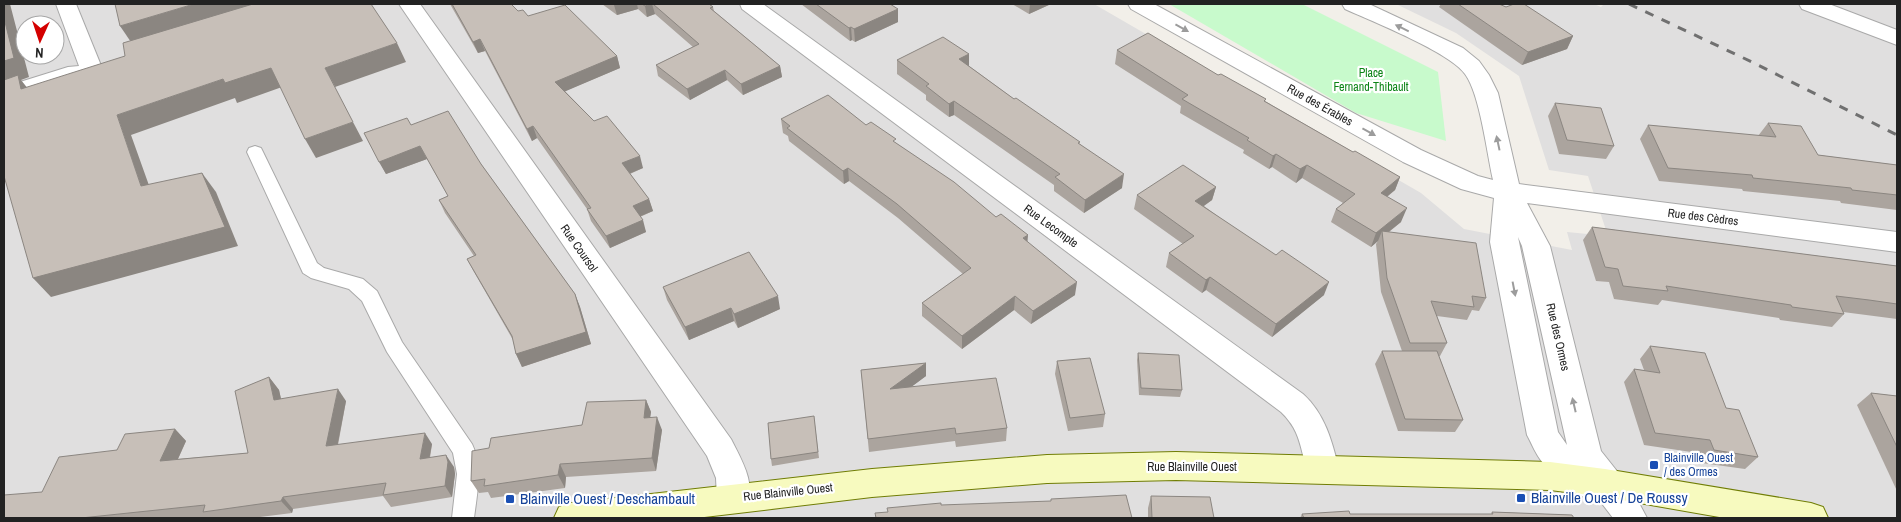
<svg xmlns="http://www.w3.org/2000/svg" width="1901" height="522" viewBox="0 0 1901 522" font-family="'Archivo Narrow',sans-serif">
  <style>
    .residential { fill: #e0dfdf; fill-rule: evenodd }
    .park { fill: #c8facc }
    .lines { fill: none; stroke-linecap: round; stroke-linejoin: round }
    .lane-casing { stroke: #a9a9a9; stroke-width: 2 }
    .street-casing { stroke: #a9a9a9; stroke-width: 2 }
    .secondary-casing { stroke: #707d05; stroke-width: 2 }
    .lane { fill: #fff; fill-rule: evenodd }
    .street { fill: #fff; fill-rule: evenodd }
    .secondary { fill: #f7fabf; fill-rule: evenodd }
    .rail { stroke: #707070; stroke-width: 3; stroke-dasharray: 9 9; stroke-linecap: butt }
    .wall { fill: #aba49e }
    .shaded-wall { fill: #8b8681 }
    .building { fill: #c7bfb8; stroke: #8b8681 }
    .oneway { fill: #9c9c9c }
    .transit-dot { fill: #1a4fb4; stroke: #fff; stroke-width: 2 }
    .labels { text-anchor: middle; stroke-width: 4.5; stroke-linejoin: round; paint-order: stroke }
    .park-label { font-size: 12px; fill: #0c8416; stroke: #fff }
    .street-label { font-size: 12px; fill: #222; stroke: #fff }
    .transit-label { font-size: 12px; fill: #164399; stroke: #fff; text-anchor: start }
    .near-transit-label { font-size: 15px; fill: #164399; stroke: #fff; text-anchor: start }
  </style>
  <rect width="100%" height="100%" fill="#f2efe9"/>
  <path class="residential" d="M4,4H1094L1421,193L1464,229L1572,250L1567,232L1608,236L1588,176L1549,170L1519,76L1456,33L1396,4H1594L1601,7L1604,4H1897V518H4ZM25,25H55V55H25Z"/>
  <polygon class="park" points="1169,4 1302,4 1438,72 1446,141 1356,113"/>
  <g class="lines">
    <g class="lane-casing">
      <path id="lane" d="M255,146L261,148L263,152L317,263L324,268L363,279L377,291L402,342L472,444C483,467 477,494 474,518H452L457,474L453,453L387,352L362,301L349,289L311,278L303,273L247,152L249,148Z"/>
    </g>
    <g class="street-casing">
      <g id="street">
        <polygon points="56,4 76,4 102,68 99,73 86,74 84,77 4,102 4,87 68,67 79,66"/>
        <path d="M399,4H420L731,439C742,461 757,485 746,508L734,513L722,508L717,498L716,478L707,456Z"/>
        <path d="M740,4H763L1303,394C1325,414 1332,441 1339,469L1335,479L1323,483L1311,479C1299,453 1304,434 1281,412L742,9Z"/>
        <path d="M1128,4H1154L1421,150L1478,176L1493,180C1487,154 1480,94 1465,74C1451,53 1372,21 1345,9L1342,4H1369L1463,48L1479,61L1489,75L1498,93L1519,184L1897,232V252L1527,203L1550,246L1601,451L1632,490L1647,518H1613L1600,501C1586,506 1553,473 1543,463C1536,455 1532,444 1527,435L1490,242L1494,198L1461,189L1403,162L1131,9ZM1518,237L1522,246L1567,445L1558,432Z"/>
        <polygon points="1799,4 1829,4 1897,30 1897,45 1802,9"/>
      </g>
    </g>
    <g class="secondary-casing">
      <polygon id="secondary" points="1176,452 1550,462 1605,469 1811,503 1823,507 1828,518 1725,518 1605,497 1550,490 1176,480 1047,483 872,497 696,518 554,518 559,507 571,503 872,469 1047,455"/>
    </g>
    <use href="#lane" class="lane"/>
    <use href="#street" class="street"/>
    <use href="#secondary" class="secondary"/>
    <polyline class="rail" points="1629,4 1752,62 1897,135"/>
  </g>
  <g class="wall">
    <polygon points="450,4 511,4 518,11 528,16 617,56 620,68 565,91 594,121 643,168 630,174 649,199 653,211 640,217 646,232 610,248 591,221 587,209 537,138 532,141 485,51 478,53"/>
    <polygon points="602,4 709,4 713,7 714,11 780,66 782,77 743,95 727,80 690,100 658,76 656,65 693,47 655,14 647,17 638,9 617,15"/>
    <polygon points="801,4 890,4 898,22 855,42 852,40 850,41"/>
    <polygon points="1012,4 1051,4 1029,14"/>
    <polygon points="1441,4 1499,4 1573,36 1567,49 1522,65 1439,7"/>
    <polygon points="1117,50 1218,75 1266,99 1265,101 1353,152 1400,177 1395,190 1387,197 1401,222 1389,232 1486,298 1479,311 1472,310 1467,320 1437,316 1447,343 1440,356 1439,356 1463,420 1455,432 1398,431 1375,364 1382,351 1402,351 1381,292 1376,244 1378,241 1371,247 1331,222 1336,209 1343,203 1302,178 1296,183 1272,167 1269,169 1243,153 1244,150 1180,113 1181,106 1115,64"/>
    <polygon points="969,54 969,66 1014,99 1080,144 1122,188 1084,213 1054,191 1054,185 954,115 949,117 926,100 926,95 897,74 897,60"/>
    <polygon points="1555,103 1614,146 1606,159 1559,154 1548,116"/>
    <polygon points="781,119 866,125 896,143 1027,242 1075,295 1031,324 1014,310 962,349 922,316 922,303 963,274 898,218 849,181 844,184 789,141 788,136 783,133"/>
    <polygon points="1768,123 1818,155 1897,165 1897,210 1841,203 1840,201 1743,191 1742,189 1659,181 1640,139 1648,125 1758,136"/>
    <polygon points="411,125 481,164 575,294 580,307 591,344 522,367 516,354 513,340 474,272 467,259 474,256 445,213 439,200 448,196 427,159 386,174 364,133"/>
    <polygon points="1216,187 1212,200 1204,206 1324,295 1272,337 1206,290 1202,293 1166,267 1169,253 1183,244 1134,209 1137,195"/>
    <polygon points="1592,227 1897,266 1897,319 1843,312 1844,314 1832,327 1780,320 1779,318 1662,300 1658,305 1614,299 1609,282 1596,281 1583,240"/>
    <polygon points="663,287 780,309 738,328 734,321 689,340 667,300"/>
    <polygon points="1650,346 1726,408 1758,457 1745,469 1702,463 1698,453 1644,445 1624,382 1634,369 1644,370 1640,359"/>
    <polygon points="1138,353 1182,390 1180,397 1139,395 1137,360"/>
    <polygon points="1057,361 1105,414 1103,427 1068,431 1055,374"/>
    <polygon points="926,363 926,376 911,387 1007,428 1006,441 956,447 955,441 869,452 861,370"/>
    <polygon points="269,377 279,390 281,399 346,401 338,445 432,444 430,458 454,467 455,474 452,497 391,507 383,496 293,509 292,513 252,518 209,518 208,517 195,518 4,518 42,492 117,450 175,429 186,441 178,459 248,453"/>
    <polygon points="1871,393 1897,396 1897,491 1857,405"/>
    <polygon points="646,400 651,412 650,418 662,430 656,471 566,477 565,488 491,498 488,492 479,493 471,481 489,448 582,425"/>
    <polygon points="814,416 819,458 772,466 771,459"/>
    <polygon points="1151,496 1214,518 1148,518 1148,508"/>
    <polygon points="1492,512 1572,515 1300,518 1302,514 1491,514"/>
  </g>
  <g class="shaded-wall">
    <polygon points="4,4 10,4 29,77 21,80 33,95 4,85"/>
    <polygon points="194,4 266,4 133,45 120,26"/>
    <polygon points="617,4 637,4 638,9 617,15 614,5"/>
    <polygon points="651,4 652,4 655,14 647,17 645,6"/>
    <polygon points="1030,4 1051,4 1029,14"/>
    <polygon points="898,9 898,22 855,42 854,29"/>
    <polygon points="851,27 852,40 850,41 849,28"/>
    <polygon points="1573,36 1567,49 1522,65 1528,52"/>
    <polygon points="480,39 485,51 478,53 473,42"/>
    <polygon points="397,43 406,62 335,87 325,68"/>
    <polygon points="969,54 969,67 959,59"/>
    <polygon points="617,56 620,68 559,94 555,82"/>
    <polygon points="780,66 782,77 743,95 741,84"/>
    <polygon points="271,68 282,87 237,103 235,98 131,135 156,205 141,186 117,115 223,79"/>
    <polygon points="725,70 727,80 690,100 687,89"/>
    <polygon points="954,101 954,115 949,117 949,104"/>
    <polygon points="353,122 363,141 316,158 305,139"/>
    <polygon points="533,126 537,138 532,141 527,129"/>
    <polygon points="420,146 427,159 386,174 379,162"/>
    <polygon points="1276,154 1272,167 1269,169 1273,156"/>
    <polygon points="640,156 643,168 626,175 622,163"/>
    <polygon points="1307,165 1302,178 1296,183 1300,169"/>
    <polygon points="848,168 849,181 844,184 843,171"/>
    <polygon points="202,173 216,192 238,246 51,297 33,278"/>
    <polygon points="1124,174 1122,188 1084,213 1085,200"/>
    <polygon points="1400,177 1395,190 1375,206 1381,193"/>
    <polygon points="1216,187 1212,200 1192,214 1195,201"/>
    <polygon points="649,199 653,211 636,218 633,206"/>
    <polygon points="1407,208 1401,222 1382,237 1382,231 1378,241 1371,247 1376,233"/>
    <polygon points="643,220 646,232 610,248 606,236"/>
    <polygon points="1028,235 1027,248 1023,238"/>
    <polygon points="1210,277 1206,290 1202,293 1206,280"/>
    <polygon points="1077,282 1075,295 1031,324 1033,311"/>
    <polygon points="1329,282 1324,295 1272,337 1276,324"/>
    <polygon points="575,294 580,307 591,344 522,367 516,354"/>
    <polygon points="778,296 780,309 738,328 734,314"/>
    <polygon points="1015,296 1014,310 962,349 962,336"/>
    <polygon points="731,308 734,321 689,340 685,327"/>
    <polygon points="926,363 926,376 891,402 890,389"/>
    <polygon points="269,377 279,390 284,412 274,400"/>
    <polygon points="338,389 346,401 335,458 326,446"/>
    <polygon points="646,400 651,412 648,431 644,418"/>
    <polygon points="657,417 662,430 656,471 652,458"/>
    <polygon points="175,429 186,441 172,472 160,461"/>
    <polygon points="425,433 432,444 427,471 420,459"/>
    <polygon points="446,455 454,467 455,474 452,497 445,486"/>
    <polygon points="560,464 566,477 565,488 558,475"/>
    <polygon points="283,497 293,509 292,513 281,501"/>
  </g>
  <g class="building">
    <polygon points="115,4 194,4 120,26"/>
    <polygon points="253,4 371,4 397,43 325,68 353,122 305,139 271,68 225,83 223,79 117,115 141,186 202,173 225,227 33,278 4,176 4,80 18,75 21,89 125,56 123,43"/>
    <polygon points="452,4 511,4 518,11 523,10 528,16 565,5 617,56 555,82 594,121 607,116 640,156 622,163 649,199 633,206 643,220 606,236 587,209 591,208 533,126 527,129 480,39 473,42"/>
    <polygon points="642,4 651,4 645,6"/>
    <polygon points="653,4 709,4 713,7 710,8 780,66 741,84 725,70 687,89 656,65 699,44"/>
    <polygon points="816,4 890,4 898,9 854,29 851,27 849,28"/>
    <polygon points="1458,4 1499,4 1506,7 1514,4 1524,4 1573,36 1528,52"/>
    <polygon points="4,18 14,58 4,61"/>
    <polygon points="1148,33 1218,75 1221,74 1266,99 1264,101 1353,152 1355,151 1400,177 1381,193 1407,208 1376,233 1336,209 1355,194 1307,165 1300,169 1276,154 1273,156 1247,140 1249,138 1182,99 1188,95 1117,50"/>
    <polygon points="943,37 969,54 959,59 1014,99 1016,98 1080,142 1078,143 1124,174 1085,200 1055,177 1060,174 954,101 949,104 926,86 929,84 897,60"/>
    <polygon points="828,95 866,125 871,122 896,139 893,141 954,182 996,217 1001,214 1028,235 1023,238 1077,282 1033,311 1015,296 962,336 922,303 971,268 897,204 848,168 843,171 787,128 790,126 781,119"/>
    <polygon points="1555,103 1601,108 1614,146 1567,140"/>
    <polygon points="448,111 481,164 575,294 586,332 516,354 512,336 467,259 476,255 439,200 448,196 420,146 379,162 364,133 407,118 411,125"/>
    <polygon points="1768,123 1801,126 1818,155 1897,165 1897,195 1852,190 1851,188 1753,178 1752,175 1668,168 1648,125 1776,137"/>
    <polygon points="1183,165 1216,187 1195,201 1276,255 1282,250 1329,282 1276,324 1210,277 1206,280 1169,253 1194,236 1137,195"/>
    <polygon points="1592,227 1897,266 1897,304 1869,300 1836,296 1844,314 1792,307 1791,305 1666,286 1668,291 1623,286 1618,269 1605,267"/>
    <polygon points="1382,231 1476,243 1486,298 1472,296 1474,307 1431,301 1447,343 1410,343 1387,278"/>
    <polygon points="749,252 778,296 734,314 731,308 685,327 663,287"/>
    <polygon points="1650,346 1705,353 1726,408 1739,410 1758,457 1714,450 1710,440 1655,433 1634,369 1660,373"/>
    <polygon points="1382,351 1437,351 1463,420 1405,419"/>
    <polygon points="1138,353 1179,355 1182,390 1141,388"/>
    <polygon points="1090,358 1105,414 1070,418 1057,361"/>
    <polygon points="926,363 890,389 996,378 1007,428 956,434 955,428 868,439 861,370"/>
    <polygon points="269,377 274,400 338,389 326,446 425,433 420,459 446,455 448,462 445,486 383,495 386,483 283,497 281,501 203,512 205,505 81,518 4,518 4,495 42,492 59,457 117,450 125,434 175,429 160,461 248,453 235,391"/>
    <polygon points="1871,393 1897,396 1897,447"/>
    <polygon points="646,400 644,418 657,417 652,458 560,464 558,475 484,486 485,479 471,481 472,451 489,448 491,438 582,425 587,402"/>
    <polygon points="814,416 818,452 771,459 768,423"/>
    <polygon points="1126,495 1132,518 876,518 875,513 888,512 887,508 941,503 941,505 1051,501 1051,499"/>
    <polygon points="1151,496 1210,497 1214,518 1152,518"/>
    <polygon points="1349,511 1350,514 1493,514 1492,512 1572,515 1574,518 1304,518 1302,514"/>
  </g>
  <defs><path id="oneway-solid" d="M-6-.8H1V-3.2L6.5 0L1 3.2V.8H-6Z" transform="scale(1.25)"/></defs>
  <g class="oneway">
    <use href="#oneway-solid" transform="translate(1182 28) rotate(29)"/>
    <use href="#oneway-solid" transform="translate(1402 28) rotate(-154)"/>
    <use href="#oneway-solid" transform="translate(1369 132) rotate(29)"/>
    <use href="#oneway-solid" transform="translate(1498 143) rotate(-102)"/>
    <use href="#oneway-solid" transform="translate(1514 289) rotate(79)"/>
    <use href="#oneway-solid" transform="translate(1574 405) rotate(-103)"/>
  </g>
  <g class="transit-dot">
    <rect x="1649" y="460" width="10" height="10" rx="2.5"/>
    <rect x="1516" y="493" width="10" height="10" rx="2.5"/>
    <rect x="505" y="494" width="10" height="10" rx="2.5"/>
  </g>
  <g class="labels">
    <g class="park-label">
      <text x="1371" y="77">Place<tspan x="1371" dy="14">Fernand-Thibault</tspan></text>
    </g>
    <g class="street-label">
      <text transform="translate(1320 105) rotate(29)" y="4">Rue des Érables</text>
      <text transform="translate(1703 217) rotate(7)" y="4">Rue des Cèdres</text>
      <text transform="translate(1051 226) rotate(36)" y="4">Rue Lecompte</text>
      <text transform="translate(579 248) rotate(55)" y="4">Rue Coursol</text>
      <text transform="translate(1558 337) rotate(77)" y="4">Rue des Ormes</text>
      <text x="1192" y="471">Rue Blainville Ouest</text>
      <text transform="translate(788 492) rotate(-6)" y="4">Rue Blainville Ouest</text>
    </g>
    <g class="transit-label">
      <text x="1664" y="462">Blainville Ouest<tspan x="1664" dy="14">/ des Ormes</tspan></text>
    </g>
    <g class="near-transit-label">
      <text x="1531" y="503">Blainville Ouest / De Roussy</text>
      <text x="520" y="504">Blainville Ouest / Deschambault</text>
    </g>
  </g>
  <rect width="1901" height="522" fill="none" stroke="#222222" stroke-width="10"/>
  <g transform="translate(40 40) rotate(183)"><circle r="24" fill="#ffffff" stroke="#a7a7a7"/>
  <path d="M0-4L9 19L0 12L-9 19Z" fill="#d40000"/>
  <text y="-8" font-size="14" font-weight="bold" text-anchor="middle" fill="#222222">N</text>
  </g>
</svg>
